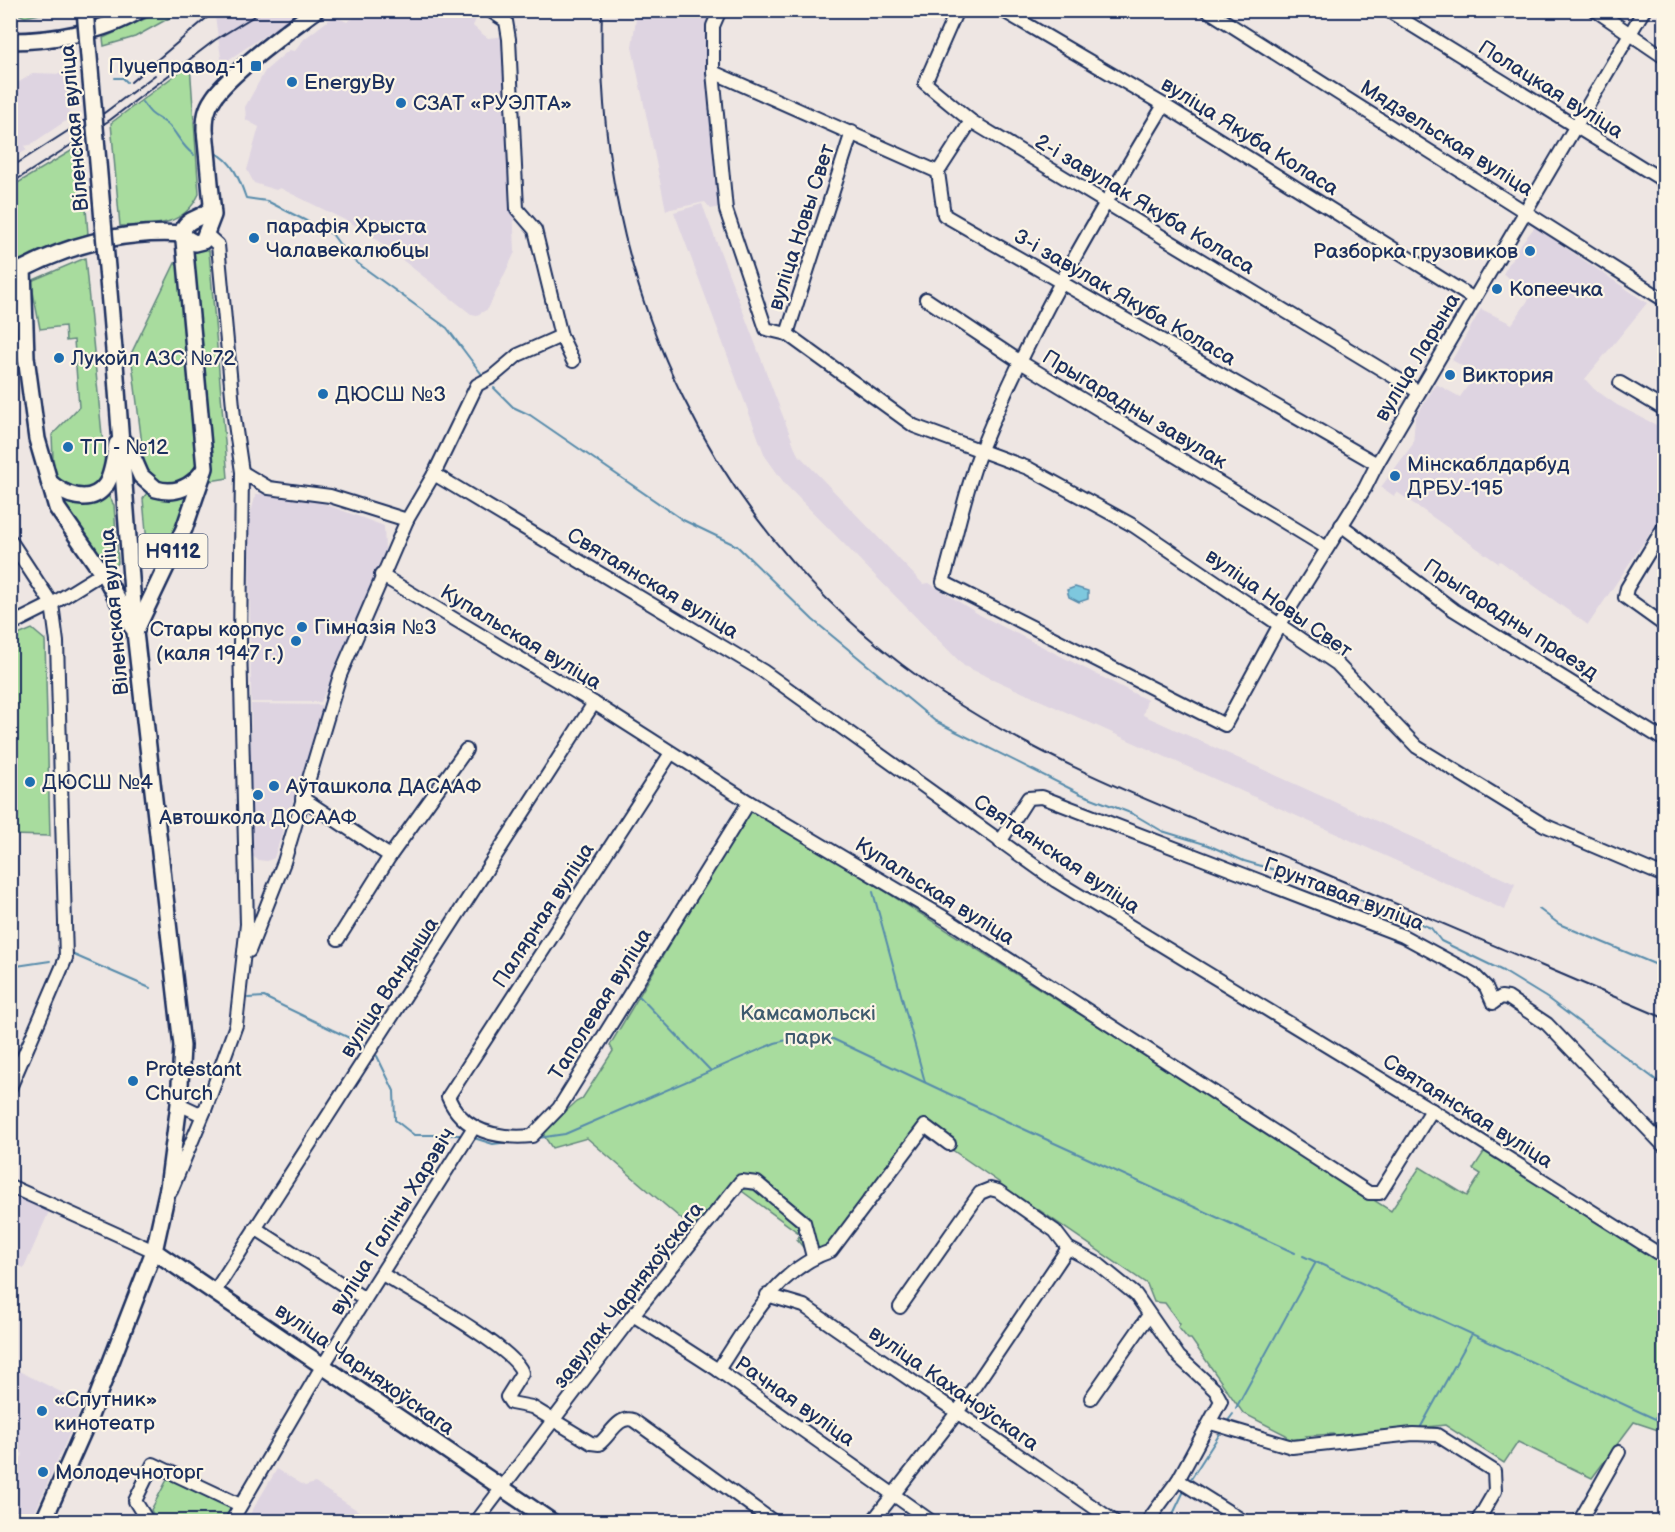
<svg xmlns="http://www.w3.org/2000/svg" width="1675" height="1532" viewBox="0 0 1675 1532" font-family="'Balsamiq Sans',sans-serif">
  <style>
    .built { fill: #ded4e1 }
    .green { fill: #a8dc9e; stroke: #62867e; stroke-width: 1.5 }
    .water { fill: #7ec8de; stroke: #568bab; stroke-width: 1.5 }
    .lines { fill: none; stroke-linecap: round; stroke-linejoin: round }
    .stream { stroke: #568bab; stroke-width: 2 }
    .minor-casing { stroke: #1b2f5e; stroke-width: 16 }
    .major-casing { stroke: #1b2f5e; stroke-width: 20 }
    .minor { stroke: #fcf5e5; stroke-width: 12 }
    .major { stroke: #fcf5e5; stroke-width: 15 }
    .rail { stroke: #1b2f5e; stroke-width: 2 }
    .major-bridge-casing { stroke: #1b2f5e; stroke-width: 20; stroke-linecap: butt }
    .major-bridge { stroke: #fcf5e5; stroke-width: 15 }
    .poi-dot { fill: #1f6fb2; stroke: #fcf5e5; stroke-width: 2 }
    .labels { text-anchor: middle; stroke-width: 4.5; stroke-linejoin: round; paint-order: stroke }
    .shield { fill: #fcf5e5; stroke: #5e6a86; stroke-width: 1.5 }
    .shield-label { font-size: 20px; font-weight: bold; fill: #1b2f5e }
    .poi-label { font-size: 21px; fill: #1b2f5e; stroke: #fcf5e5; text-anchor: start }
    .street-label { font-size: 21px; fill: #1b2f5e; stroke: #fcf5e5 }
    .park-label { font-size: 21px; fill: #3e5a6e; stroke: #fcf5e5 }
  </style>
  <rect width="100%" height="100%" fill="#eee6e3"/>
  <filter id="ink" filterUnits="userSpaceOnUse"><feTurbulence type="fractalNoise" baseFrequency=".0167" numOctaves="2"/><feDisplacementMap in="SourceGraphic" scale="12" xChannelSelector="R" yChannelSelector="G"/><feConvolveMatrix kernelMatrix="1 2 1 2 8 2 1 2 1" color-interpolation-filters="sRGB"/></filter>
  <g filter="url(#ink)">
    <g class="built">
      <polygon points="214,10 301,10 301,11 222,64"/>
      <polygon points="364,11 474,11 476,19 473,26 481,33 488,38 506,36 515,252 488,309 477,315 471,314 363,229 280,188 276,190 254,183 247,170 259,127 246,120 245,107 265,71 289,50 295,51 304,39 334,16 347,22"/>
      <polygon points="637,11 711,11 705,31 707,66 724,206 711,209 705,202 666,210 632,47"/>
      <polygon points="34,73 64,74 70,118 30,145 24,146 27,150 11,159 11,87"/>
      <polygon points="702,204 797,453 923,584 929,583 980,615 1147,700 1143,715 1515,884 1505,910 964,666 785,484 765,456 674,212"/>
      <polygon points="1535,227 1647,303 1585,379 1594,389 1617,405 1664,429 1664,512 1588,625 1500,561 1498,563 1397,492 1394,496 1381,487 1413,444 1415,418 1436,384 1460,397 1476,374 1452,360 1481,309 1512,324 1533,293 1503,274 1519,246"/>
      <polygon points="256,494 298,494 384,526 385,550 321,702 251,702 249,519"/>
      <polygon points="251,704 321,705 321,717 274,858 267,861 258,860 251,855"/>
      <polygon points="11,1189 51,1207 24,1268 11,1262"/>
      <polygon points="11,1367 83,1403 31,1521 11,1521 11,1477 23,1454 11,1449"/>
      <polygon points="277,1469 305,1486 315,1483 374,1521 246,1521"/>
    </g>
    <g class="green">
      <polygon points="11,11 11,10 46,11 46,13 25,17"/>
      <polygon points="162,11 182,11 135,37 104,46 103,38"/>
      <path d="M190,64L199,194C183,228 152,225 120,226L111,123Z"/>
      <polygon points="81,145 88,234 32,254 11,266 11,187"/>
      <polygon points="205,248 209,251 228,478 210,481 191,252"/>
      <polygon points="85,258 105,466 98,485 82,493 58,482 53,459 52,435 79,407 74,340 66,341 65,326 40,329 31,281"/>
      <path d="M183,262L198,458C190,488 163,493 145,469L131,354L175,263Z"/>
      <path d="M195,489L157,569L149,565L143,499L148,491C167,497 178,500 195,489Z"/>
      <polygon points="107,494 114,505 118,563 109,573 62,504 63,500"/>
      <polygon points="32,629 45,640 50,836 11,835 11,638"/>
      <polygon points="755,809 1391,1211 1420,1167 1467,1196 1481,1174 1473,1169 1486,1149 1664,1262 1664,1432 1634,1422 1592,1478 1518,1442 1504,1463 1445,1425 1334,1437 1333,1434 1306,1436 1309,1439 1286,1443 1286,1435 1243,1413 1191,1339 1188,1339 1178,1327 1180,1324 1165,1303 1154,1302 1147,1284 1039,1210 1035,1213 999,1186 1000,1183 919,1127 823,1252 818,1248 806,1251 797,1240 800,1234 739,1189 700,1235 587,1138 552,1148 542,1133 576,1102 582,1099 613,1051 610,1045 748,812"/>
      <polygon points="169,1476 232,1507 224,1522 157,1521 151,1510"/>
    </g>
    <polygon class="water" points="1075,587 1088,591 1088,599 1079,602 1069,597 1067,590"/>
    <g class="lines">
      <g class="stream">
        <polyline points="115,78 123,78 127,82"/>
        <path d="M142,102C153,117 152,114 166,123C177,131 179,144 194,155"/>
        <path d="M215,153C233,160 240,181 246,198L267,201L332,234L349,257L447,328L483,376"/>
        <polyline points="494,388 513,407 530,415 683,520 737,546 813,620 935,721 1081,794 1133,814 1162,831 1208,845 1244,861 1314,881 1431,928 1441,941 1503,971 1547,998 1664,1086"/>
        <polyline points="873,892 925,1082"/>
        <polyline points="1539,909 1559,924 1664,968"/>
        <polyline points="74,955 150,988"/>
        <polyline points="10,967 50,961"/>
        <polyline points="639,996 710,1070"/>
        <polyline points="248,998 264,997 366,1046"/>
        <polyline points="377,1056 394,1091 395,1120 414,1135 460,1135"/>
        <polyline points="474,1138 493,1144 509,1142"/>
        <polyline points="538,1138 565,1134 775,1043 798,1037 833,1039 1017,1126 1295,1253"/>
        <polyline points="1303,1256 1664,1423"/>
        <polyline points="1236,1408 1316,1262"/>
        <polyline points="1227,1422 1233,1414"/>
        <polyline points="1419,1430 1471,1336"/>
        <polyline points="1189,1482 1221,1432"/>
        <polyline points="1173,1514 1184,1491"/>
      </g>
      <g class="minor-casing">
        <g id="minor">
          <polyline points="489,10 506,21 509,39 517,209 535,230 561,336 573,361"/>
          <polyline points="720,10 713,26 713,72 726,210 766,329 787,334 914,426 1028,468 1134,526 1337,664 1417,747 1544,825 1664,876"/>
          <polyline points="957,10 925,83 971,121 1419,392"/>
          <polyline points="1002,10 1164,105 1474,299"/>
          <polyline points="1207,10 1664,300"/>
          <polyline points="1387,10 1664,181"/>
          <polyline points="1595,10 1664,57"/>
          <polyline points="713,72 938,172"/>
          <path d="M1164,105C1097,216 1031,327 982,447C965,489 956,538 943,582L1225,725L1280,624L1365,488L1377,464L1644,10"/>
          <polyline points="971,121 938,172 944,215 1377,464"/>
          <polyline points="926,299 1019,361 1327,548"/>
          <polyline points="787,334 852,132"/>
          <polyline points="1620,383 1664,409"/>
          <polyline points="242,472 269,488 330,496 407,520"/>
          <polyline points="434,474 763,671 1056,881 1432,1110 1664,1257"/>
          <polyline points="1341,525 1454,610 1664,740"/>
          <polyline points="1664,527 1627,588 1625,597 1664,625"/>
          <polyline points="10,540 52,604 57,642 66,958 10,1088"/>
          <polyline points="381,575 594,703 749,802 945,918 1369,1193 1380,1193 1432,1110"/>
          <polyline points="10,625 52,604 102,573"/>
          <path d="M671,753L448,1097C463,1132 498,1139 532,1136L559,1108L749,802"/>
          <polyline points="302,798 390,856"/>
          <polyline points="1000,842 1028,798 1042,797 1403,936 1473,974 1486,987 1493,1003 1501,997 1508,998 1547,1024 1664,1146"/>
          <polyline points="338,939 390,856 466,750"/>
          <polyline points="249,951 284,862 340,675 407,520 434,474 477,385 492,377 518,355 561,336"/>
          <polyline points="179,1104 198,1113 205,1110"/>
          <polyline points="10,1186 154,1251"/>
          <polyline points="171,1191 205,1110 236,1025 247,924 240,645 242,472 234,417 218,245 207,235"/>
          <polyline points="255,1228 365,1299"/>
          <path d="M382,1274C408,1290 517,1349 522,1373L507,1397L511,1403L532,1407L591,1443L599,1444C610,1436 618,1415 633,1420L774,1522"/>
          <polyline points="215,1291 594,703"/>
          <polyline points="767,1295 804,1306 1115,1522"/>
          <polyline points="900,1307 980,1193 990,1189 998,1191 1055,1231 1068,1248 1098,1264 1136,1295 1179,1357 1215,1390 1221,1401 1178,1480 1147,1522"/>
          <polyline points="633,1315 718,1370 932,1522"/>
          <path d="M718,1370C748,1325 776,1269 831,1251L925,1126L949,1144"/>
          <polyline points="1091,1398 1149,1315"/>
          <polyline points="1211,1423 1292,1447 1413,1434 1437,1435 1494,1471 1495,1491 1477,1522"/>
          <polyline points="1178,1480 1245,1522"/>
          <polyline points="148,1522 135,1501 153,1464 240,1505"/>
          <polyline points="231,1522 317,1375 474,1127"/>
          <polyline points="476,1522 633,1315 741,1181 757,1183 804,1222 813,1257"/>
          <polyline points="872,1522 956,1414 1068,1248"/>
          <polyline points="1579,1522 1619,1452"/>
        </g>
      </g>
      <g class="major-casing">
        <g id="major">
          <path d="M10,41C52,41 104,32 140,10"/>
          <path d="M186,238L195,243L203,241L213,215L205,130C205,118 206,109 213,99C227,76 292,27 316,10"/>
          <path d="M127,444L141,476L156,489C176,495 192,487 204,470"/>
          <path d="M49,482C64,495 90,506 105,486C113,476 114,457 117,444"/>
          <path d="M132,627L106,578L57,508L37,439L26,357L23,269C74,243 126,230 184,234"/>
          <path d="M136,630L184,529L205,468L183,230C188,216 205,220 212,206"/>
          <polyline points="154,1251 552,1522"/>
          <polyline points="43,1522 90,1416 154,1251 168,1188 179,1104 182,1046 135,632 114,350"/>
        </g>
      </g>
      <use href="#minor" class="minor"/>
      <use href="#major" class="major"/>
      <g class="rail">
        <path d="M602,10C593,283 713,541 943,694C1059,771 1192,817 1319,871C1434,919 1549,969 1664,1018"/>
        <polyline points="131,82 216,10"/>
        <polyline points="80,131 155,75"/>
        <polyline points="10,168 85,120"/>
        <polyline points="10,184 110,120 215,40 264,10"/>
      </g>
      <g class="major-bridge-casing">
        <polyline id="major-bridge" points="85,10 114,350"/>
      </g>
      <use href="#major-bridge" class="major-bridge"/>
    </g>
  </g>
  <g class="poi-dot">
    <rect x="250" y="60" width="12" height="12" rx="3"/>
    <circle cx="292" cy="82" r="6"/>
    <circle cx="401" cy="103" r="6"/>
    <circle cx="254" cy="238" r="6"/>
    <circle cx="1530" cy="251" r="6"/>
    <circle cx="1497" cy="289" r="6"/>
    <circle cx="59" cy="358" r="6"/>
    <circle cx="1450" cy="375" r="6"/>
    <circle cx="323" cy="394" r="6"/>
    <circle cx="68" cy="447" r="6"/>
    <circle cx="1395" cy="476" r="6"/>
    <circle cx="302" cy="627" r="6"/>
    <circle cx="296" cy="641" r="6"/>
    <circle cx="30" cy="782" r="6"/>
    <circle cx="274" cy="786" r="6"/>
    <circle cx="258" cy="795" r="6"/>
    <circle cx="133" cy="1081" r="6"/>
    <circle cx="42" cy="1411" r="6"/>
    <circle cx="43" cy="1472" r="6"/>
  </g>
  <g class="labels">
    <rect class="shield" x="138.5" y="534" width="69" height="34" rx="4.5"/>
    <g class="shield-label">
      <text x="173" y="558">Н9112</text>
    </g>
    <g class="poi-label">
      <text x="244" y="73" text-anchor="end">Пуцеправод-1</text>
      <text x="304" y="89">EnergyBy</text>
      <text x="413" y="110">СЗАТ «РУЭЛТА»</text>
      <text x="266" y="233">парафія Хрыста<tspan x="266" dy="24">Чалавекалюбцы</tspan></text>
      <text x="1518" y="258" text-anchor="end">Разборка грузовиков</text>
      <text x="1509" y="296">Копеечка</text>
      <text x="71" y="365">Лукойл АЗС №72</text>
      <text x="1462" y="382">Виктория</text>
      <text x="335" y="401">ДЮСШ №3</text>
      <text x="80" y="454">ТП - №12</text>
      <text x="1407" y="471">Мінскаблдарбуд<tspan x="1407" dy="24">ДРБУ-195</tspan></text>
      <text x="314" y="634">Гімназія №3</text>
      <text x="284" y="636" text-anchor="end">Стары корпус<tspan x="284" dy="24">(каля 1947 г.)</tspan></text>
      <text x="42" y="789">ДЮСШ №4</text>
      <text x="286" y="793">Аўташкола ДАСААФ</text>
      <text x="258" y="824" text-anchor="middle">Автошкола ДОСААФ</text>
      <text x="145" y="1076">Protestant<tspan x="145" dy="24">Church</tspan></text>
      <text x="54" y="1406">«Спутник»<tspan x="54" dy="24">кинотеатр</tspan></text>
      <text x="55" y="1479">Молодечноторг</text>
    </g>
    <g class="street-label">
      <text transform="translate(1551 89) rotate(32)" y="7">Полацкая вуліца</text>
      <text transform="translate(74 128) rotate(-95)" y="7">Віленская вуліца</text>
      <text transform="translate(1250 136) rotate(32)" y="7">вуліца Якуба Коласа</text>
      <text transform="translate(1447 138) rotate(32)" y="7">Мядзельская вуліца</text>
      <text transform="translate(1145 204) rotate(31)" y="7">2-і завулак Якуба Коласа</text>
      <text transform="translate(801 227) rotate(-72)" y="7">вуліца Новы Свет</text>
      <text transform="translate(1125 297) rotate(30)" y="7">3-і завулак Якуба Коласа</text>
      <text transform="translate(1417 357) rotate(-59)" y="7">вуліца Ларына</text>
      <text transform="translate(1135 409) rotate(31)" y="7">Прыгарадны завулак</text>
      <text transform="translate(653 583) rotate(31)" y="7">Святаянская вуліца</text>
      <text transform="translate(1279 603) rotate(35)" y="7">вуліца Новы Свет</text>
      <text transform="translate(114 612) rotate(-95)" y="7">Віленская вуліца</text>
      <text transform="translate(1511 619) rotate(33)" y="7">Прыгарадны праезд</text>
      <text transform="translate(521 637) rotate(31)" y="7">Купальская вуліца</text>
      <text transform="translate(1057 854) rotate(34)" y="7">Святаянская вуліца</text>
      <text transform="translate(935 891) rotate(32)" y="7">Купальская вуліца</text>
      <text transform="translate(1344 894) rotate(21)" y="7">Грунтавая вуліца</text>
      <text transform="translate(543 915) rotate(-57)" y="7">Палярная вуліца</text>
      <text transform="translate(389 987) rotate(-57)" y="7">вуліца Вандыша</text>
      <text transform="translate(600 1004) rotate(-58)" y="7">Таполевая вуліца</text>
      <text transform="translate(1468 1111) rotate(32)" y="7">Святаянская вуліца</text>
      <text transform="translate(392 1221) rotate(-58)" y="7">вуліца Галіны Харэвіч</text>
      <text transform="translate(628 1295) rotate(-52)" y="7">завулак Чарняхоўскага</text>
      <text transform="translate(365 1369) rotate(35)" y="7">вуліца Чарняхоўскага</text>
      <text transform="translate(954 1388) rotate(35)" y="7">вуліца Каханоўскага</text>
      <text transform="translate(795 1401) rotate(35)" y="7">Рачная вуліца</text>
    </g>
    <g class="park-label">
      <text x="808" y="1020">Камсамольскі<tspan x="808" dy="24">парк</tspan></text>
    </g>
  </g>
  <rect width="1675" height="1532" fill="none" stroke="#fcf5e5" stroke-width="36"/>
  <rect x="18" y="18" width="1639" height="1496" fill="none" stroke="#1b2f5e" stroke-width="2" filter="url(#ink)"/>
</svg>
